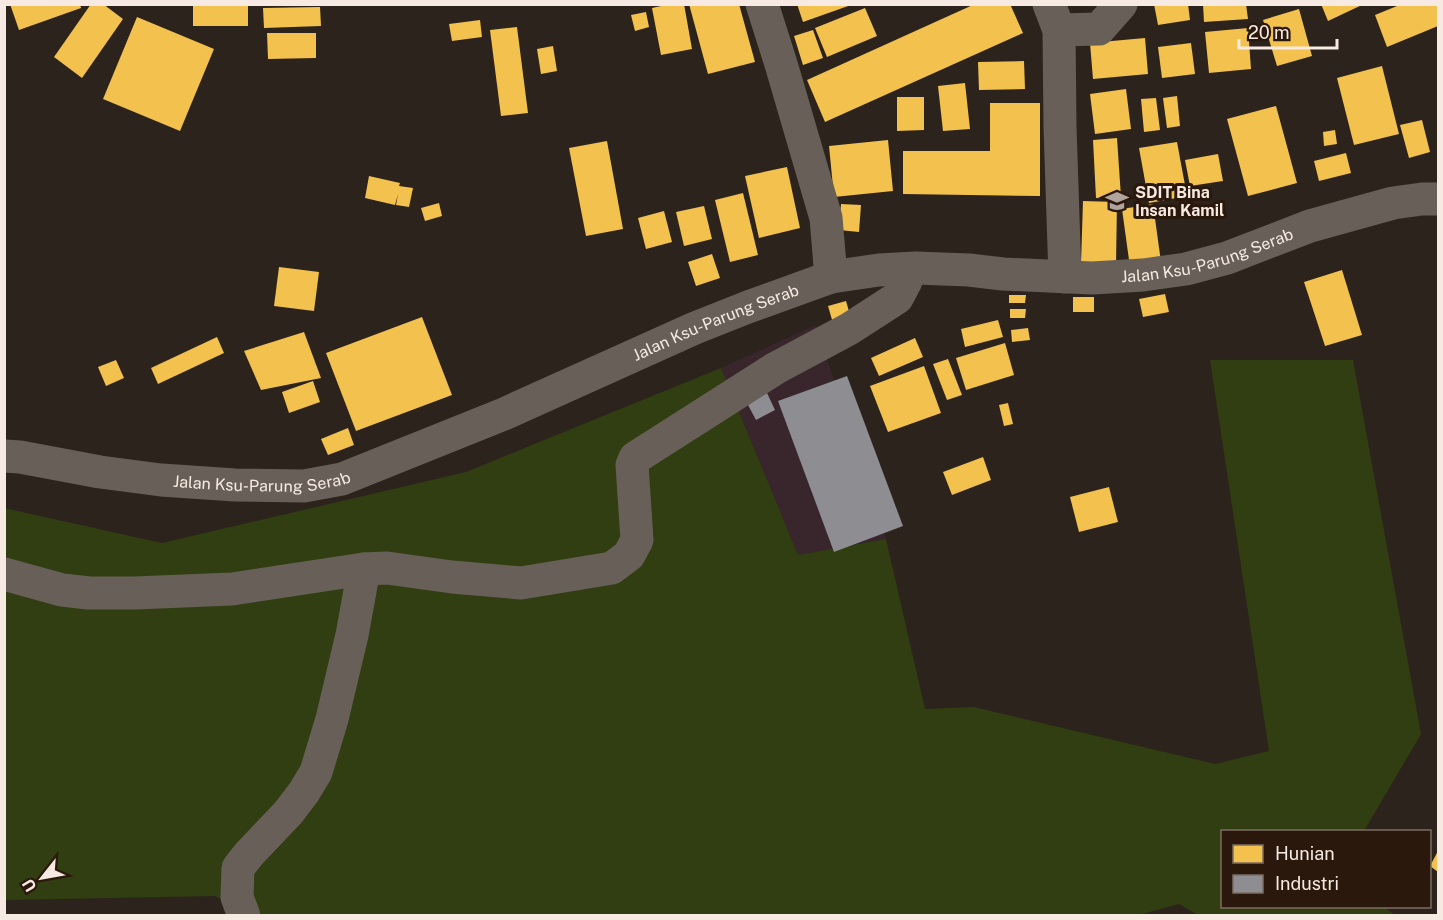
<svg xmlns="http://www.w3.org/2000/svg" width="1443" height="920" viewBox="0 0 1443 920" font-family="'Public Sans',sans-serif">
  <style>
    .industrial { fill: #38262c }
    .green { fill: #303e11 }
    .homes { fill: #f2c14e }
    .industry { fill: #8d8d92 }
    .lines { fill: none; stroke-linecap: round; stroke-linejoin: round }
    .minor { stroke: #686058; stroke-width: 33 }
    .labels { text-anchor: middle; stroke-width: 6; stroke-linejoin: round; paint-order: stroke }
    .poi-label { font-size: 16px; font-weight: bold; fill: #f7eae2; stroke: #2a180c; text-anchor: start }
    .street-label { font-size: 16px; fill: #f7eae2; stroke: #2a180c }
  </style>
  <rect width="100%" height="100%" fill="#2d231d"/>
  <polygon class="industrial" points="816,325 886,539 798,556 721,368"/>
  <polygon class="green" points="1210,360 1353,360 1421,734 1364,831 1222,832 1222,906 1384,907 1395,915 1198,915 1179,904 1135,916 252,916 215,896 5,900 4,508 162,543 466,472 721,368 798,555 886,539 925,709 974,707 1215,764 1269,751"/>
  <g class="homes">
    <polygon points="10,4 80,4 81,8 19,30"/>
    <polygon points="91,4 103,4 123,19 82,78 54,57"/>
    <rect x="193" y="4" width="55" height="22"/>
    <polygon points="670,4 684,4 692,49 661,55 652,8"/>
    <polygon points="689,4 739,4 755,62 708,74"/>
    <polygon points="797,4 851,4 851,5 803,22"/>
    <polygon points="975,4 1010,4 1023,33 825,122 807,80"/>
    <polygon points="1154,4 1188,4 1190,20 1158,25"/>
    <polygon points="1203,4 1246,4 1248,19 1204,22"/>
    <polygon points="1321,4 1364,4 1328,21"/>
    <polygon points="1402,4 1438,4 1438,26 1387,47 1375,15"/>
    <polygon points="320,7 321,26 264,28 263,8"/>
    <polygon points="865,8 877,36 827,57 815,28"/>
    <polygon points="1299,9 1312,56 1277,66 1263,20"/>
    <polygon points="646,12 649,27 635,31 631,15"/>
    <polygon points="137,17 214,49 180,131 103,99"/>
    <polygon points="480,20 482,37 452,41 449,24"/>
    <polygon points="517,27 528,113 501,116 490,30"/>
    <polygon points="1248,28 1251,69 1209,73 1205,32"/>
    <polygon points="813,30 823,58 803,65 794,36"/>
    <polygon points="267,33 316,33 316,58 268,59"/>
    <polygon points="1145,38 1148,74 1093,79 1090,43"/>
    <polygon points="1191,43 1195,74 1162,78 1158,47"/>
    <polygon points="553,46 557,71 541,74 537,49"/>
    <polygon points="1024,61 1025,89 979,90 978,62"/>
    <polygon points="1382,66 1399,134 1354,145 1337,78"/>
    <polygon points="965,83 970,129 943,131 938,86"/>
    <polygon points="1126,89 1131,129 1095,134 1090,94"/>
    <polygon points="1177,96 1180,126 1167,128 1163,98"/>
    <polygon points="897,97 924,97 924,130 897,131"/>
    <polygon points="1156,98 1160,130 1144,132 1141,99"/>
    <polygon points="990,103 1040,103 1040,196 903,194 903,151 990,151"/>
    <polygon points="1276,106 1297,183 1248,196 1227,119"/>
    <polygon points="1422,120 1430,152 1409,158 1400,125"/>
    <polygon points="1335,130 1337,144 1324,146 1323,132"/>
    <polygon points="1117,138 1121,197 1096,198 1093,140"/>
    <polygon points="888,140 893,191 834,197 829,146"/>
    <polygon points="607,141 623,229 586,236 569,148"/>
    <polygon points="1177,142 1187,196 1149,203 1139,148"/>
    <polygon points="1346,153 1351,173 1319,181 1314,161"/>
    <polygon points="1218,154 1223,181 1190,186 1185,160"/>
    <polygon points="787,167 800,228 759,238 745,176"/>
    <polygon points="369,176 400,183 399,186 413,188 409,207 396,205 398,194 395,205 365,198"/>
    <polygon points="743,193 758,255 730,262 715,200"/>
    <polygon points="1083,201 1117,202 1116,265 1081,264"/>
    <polygon points="439,203 442,216 425,221 421,208"/>
    <polygon points="841,204 861,205 859,232 839,230"/>
    <polygon points="1153,204 1161,262 1130,267 1122,209"/>
    <polygon points="704,206 712,239 684,246 676,212"/>
    <polygon points="664,211 672,242 646,249 638,218"/>
    <polygon points="712,254 720,278 696,286 688,262"/>
    <polygon points="279,267 319,272 314,311 274,306"/>
    <polygon points="1342,270 1362,335 1325,346 1304,282"/>
    <polygon points="1165,294 1169,312 1143,317 1139,299"/>
    <polygon points="1009,295 1026,295 1025,303 1009,303"/>
    <rect x="1073" y="297" width="21" height="15"/>
    <polygon points="846,301 853,325 835,330 828,306"/>
    <polygon points="1010,309 1026,309 1025,318 1010,318"/>
    <polygon points="422,317 452,395 356,431 326,353"/>
    <polygon points="998,320 1003,337 965,347 961,329"/>
    <polygon points="1028,328 1030,340 1012,342 1011,330"/>
    <polygon points="304,332 321,378 261,390 244,351"/>
    <polygon points="217,337 224,353 158,384 151,368"/>
    <polygon points="915,338 923,357 879,376 871,358"/>
    <polygon points="1005,343 1014,375 966,390 956,358"/>
    <polygon points="948,359 962,395 947,400 933,364"/>
    <polygon points="116,360 124,378 106,386 98,367"/>
    <polygon points="924,366 941,413 888,432 870,386"/>
    <polygon points="313,381 320,402 289,413 282,392"/>
    <polygon points="1008,403 1013,424 1004,426 999,405"/>
    <polygon points="348,428 354,445 328,455 321,439"/>
    <polygon points="983,457 991,480 952,495 943,472"/>
    <polygon points="1109,487 1118,522 1079,532 1070,497"/>
    <polygon points="1438,851 1438,872 1430,866"/>
  </g>
  <g class="industry">
    <polygon points="847,376 903,526 834,552 778,401"/>
    <polygon points="767,393 775,410 756,420 747,403"/>
  </g>
  <g class="lines">
    <g class="minor">
      <polyline points="762,4 781,64 826,218 831,277"/>
      <polyline points="1049,4 1059,30 1060,127 1065,277"/>
      <polyline points="1059,30 1099,29 1121,4"/>
      <path id="s1" d="M4,456L20,457L100,472L161,480L235,485L304,486L342,479L504,414L695,328L748,307L831,277L879,270L916,268L969,270L1003,274L1092,278L1143,275L1186,269L1227,258L1310,226L1393,203L1422,199H1438"/>
      <polyline points="4,574 62,590 89,593 135,593 232,589 364,569 387,568 452,577 521,583 612,568 629,555 637,540 632,465 635,458 776,368 849,329 897,298 906,281 904,269"/>
      <polyline points="244,916 237,897 238,868 249,854 288,813 304,792 316,772 332,719 352,635 364,569"/>
    </g>
  </g>
  <defs>
    <g id="school-bare" transform="scale(1.8)"><path d="M0-5L7-2L0 1L-7-2ZM-4 1L0 2.5L4 1V4Q0 6-4 4Z" fill="#b0a49d" stroke="#2a180c" stroke-width="2.5" paint-order="stroke"/></g>
  </defs>
  <g fill-rule="evenodd">
    <use href="#school-bare" x="1117" y="201"/>
  </g>
  <g class="labels">
    <g class="poi-label">
      <text x="1135" y="198">SDIT Bina<tspan x="1135" dy="18">Insan Kamil</tspan></text>
    </g>
    <g class="street-label">
      <text dy="6" stroke="none"><textPath href="#s1" startOffset="1250">Jalan Ksu-Parung Serab</textPath></text>
      <text dy="6" stroke="none"><textPath href="#s1" startOffset="746">Jalan Ksu-Parung Serab</textPath></text>
      <text dy="6" stroke="none"><textPath href="#s1" startOffset="260">Jalan Ksu-Parung Serab</textPath></text>
    </g>
  </g>
  <rect width="1443" height="920" fill="none" stroke="#f7eae2" stroke-width="12"/>
  <rect x="1221" y="830" width="210" height="78" fill="#2a180c" stroke="#7c6c62" stroke-width="1.5"/>
  <rect x="1233" y="845" width="30" height="18" fill="#f2c14e" stroke="#7c6c62" stroke-width="1.5"/>
  <text x="1275" y="860" font-size="18" fill="#f7eae2">Hunian</text>
  <rect x="1233" y="875" width="30" height="18" fill="#8d8d92" stroke="#7c6c62" stroke-width="1.5"/>
  <text x="1275" y="890" font-size="18" fill="#f7eae2">Industri</text>
  <g transform="translate(42 878) rotate(239)" stroke="#2a180c" stroke-width="4.5" paint-order="stroke">
  <path d="M0-4.5L10 22L0 15L-10 22Z" fill="#f7eae2"/>
  <text y="-9" font-size="16" font-weight="bold" text-anchor="middle" fill="#f7eae2">U</text>
  </g>
  <path d="M1239 39v9h98v-9" fill="none" stroke="#f7eae2" stroke-width="3"/>
  <text x="1248" y="39" font-size="18" fill="#f7eae2" stroke="#2a180c" stroke-width="4.5" paint-order="stroke">20 m</text>
</svg>
